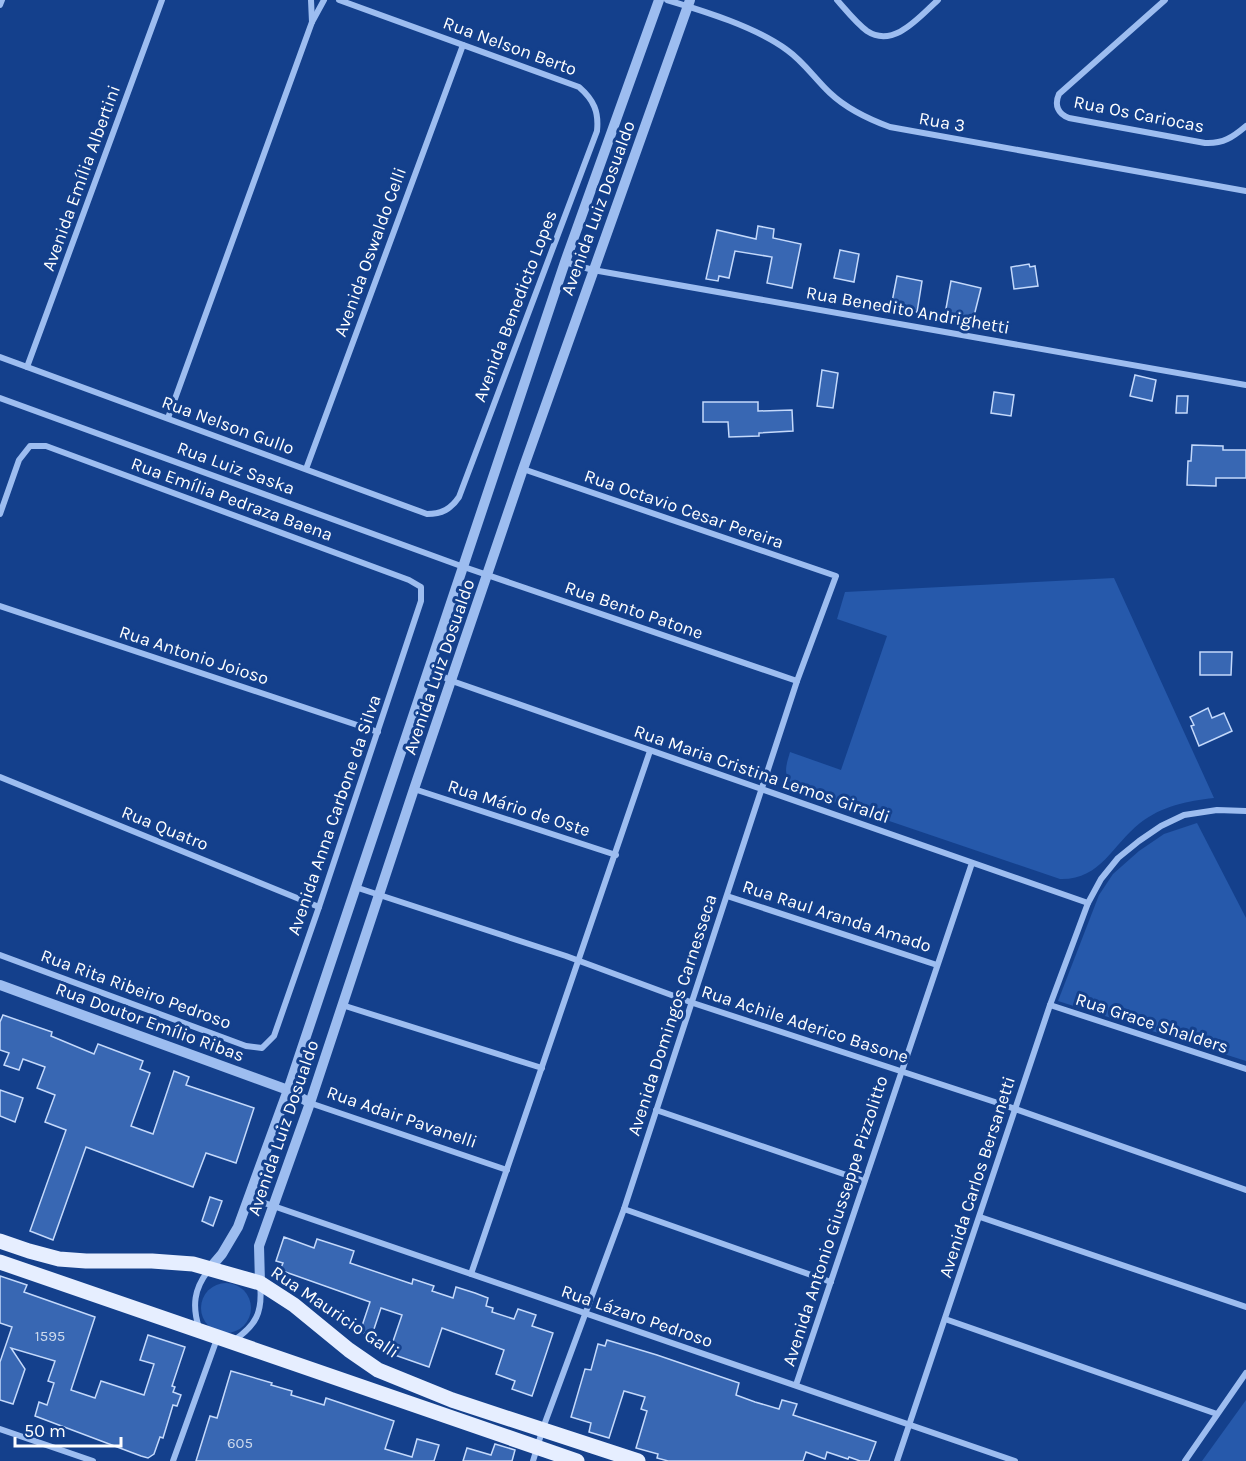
<svg xmlns="http://www.w3.org/2000/svg" width="1246" height="1461" viewBox="0 0 1246 1461" font-family="Karla,sans-serif">
  <style>
    .green { fill: #2659ab }
    .building { fill: #3867b3; stroke: #c4d9fb; stroke-width: 1.5 }
    .lines { fill: none; stroke-linecap: round; stroke-linejoin: round }
    .minor { stroke: #9dbdf0; stroke-width: 6 }
    .tertiary { stroke: #9dbdf0; stroke-width: 10 }
    .primary { stroke: #e6eeff; stroke-width: 15 }
    .labels { text-anchor: middle; stroke-width: 6; stroke-linejoin: round; paint-order: stroke }
    .number-label { font-size: 15px; fill: #cdd9ec }
    .street-label { font-size: 18px; fill: #fff; stroke: #14408c }
  </style>
  <rect width="100%" height="100%" fill="#14408c"/>
  <g class="green">
    <path d="M1114,578L1214,798C1187,801 1162,806 1140,823C1112,845 1101,880 1060,879L795,789C783,775 785,769 790,752L841,770L887,636L837,619L845,592Z"/>
    <polygon points="1197,823 1246,918 1246,1061 1058,1001 1099,895 1113,874 1139,851 1164,834"/>
    <circle cx="226" cy="1308" r="25"/>
    <polygon points="1246,1400 1246,1461 1202,1461"/>
  </g>
  <g class="building">
    <polygon points="758,226 774,229 773,238 801,244 792,288 767,283 772,257 735,251 729,278 719,276 718,281 706,279 717,230 756,239"/>
    <polygon points="840,250 859,254 854,282 834,278"/>
    <polygon points="1029,264 1030,267 1035,266 1038,286 1014,289 1011,267"/>
    <polygon points="897,276 922,281 917,312 891,307"/>
    <polygon points="951,281 981,288 973,320 945,314"/>
    <polygon points="822,370 838,373 833,408 817,406"/>
    <polygon points="1135,375 1156,380 1152,401 1130,396"/>
    <polygon points="994,392 1014,395 1011,416 991,413"/>
    <polygon points="1177,396 1188,396 1187,413 1176,413"/>
    <polygon points="703,402 758,402 758,411 792,410 793,431 759,433 759,436 729,437 728,422 703,422"/>
    <polygon points="1192,445 1223,446 1223,450 1246,450 1246,478 1216,478 1216,486 1187,485 1188,461 1191,461"/>
    <polygon points="1200,652 1232,652 1231,675 1200,675"/>
    <polygon points="1208,708 1212,718 1224,713 1232,731 1199,746 1191,726 1194,725 1190,717"/>
    <polygon points="3,1015 52,1032 51,1036 94,1054 98,1044 143,1061 140,1069 150,1073 131,1126 153,1134 174,1071 189,1077 186,1085 254,1108 236,1163 206,1153 193,1187 86,1147 53,1240 30,1231 66,1130 45,1122 55,1095 37,1088 45,1067 23,1059 19,1070 4,1065 9,1053 0,1050 0,1022"/>
    <polygon points="0,1090 23,1098 15,1122 0,1116"/>
    <polygon points="210,1197 222,1201 213,1226 202,1221"/>
    <polygon points="284,1237 314,1248 317,1239 354,1251 350,1263 412,1284 413,1279 434,1286 432,1291 453,1298 456,1287 475,1293 488,1298 486,1306 493,1308 492,1312 514,1319 518,1309 536,1315 532,1326 553,1333 532,1396 512,1389 515,1381 496,1374 504,1350 442,1328 429,1367 389,1353 402,1315 381,1308 372,1335 360,1332 370,1302 280,1270 283,1263 276,1261"/>
    <polygon points="0,1276 27,1285 24,1292 95,1317 71,1390 95,1398 101,1381 144,1395 154,1364 140,1360 148,1335 185,1347 172,1386 175,1387 173,1392 181,1395 177,1406 173,1405 163,1438 160,1437 154,1454 148,1458 141,1456 35,1416 39,1402 47,1405 54,1383 48,1381 55,1361 11,1348 25,1369 13,1404 0,1400 0,1362 12,1327 0,1323"/>
    <polygon points="607,1340 657,1355 739,1383 736,1395 755,1402 779,1409 782,1400 797,1404 793,1415 876,1442 869,1461 860,1461 849,1457 848,1459 827,1452 825,1459 806,1452 803,1461 668,1461 657,1458 658,1454 636,1448 647,1411 641,1409 645,1397 624,1391 609,1438 589,1432 591,1423 571,1417 585,1369 591,1370 598,1344 605,1346"/>
    <polygon points="231,1371 272,1383 271,1385 292,1391 291,1395 324,1405 326,1398 394,1421 385,1449 412,1457 417,1439 439,1445 434,1461 196,1461 210,1416 217,1418"/>
    <polygon points="495,1444 515,1450 512,1461 463,1461 467,1448 491,1455"/>
  </g>
  <g class="lines">
    <g class="minor">
      <polyline points="311,0 312,22"/>
      <path d="M667,0C704,11 756,27 787,50C804,62 815,79 830,93C847,109 868,119 890,127L1246,191"/>
      <path d="M837,0C846,10 856,23 867,31C894,49 920,16 938,0"/>
      <path d="M1165,0L1059,94C1054,105 1058,114 1069,118L1205,143C1223,144 1233,137 1246,126"/>
      <polyline points="0,5 2,0"/>
      <polyline points="565,262 593,270 1246,385"/>
      <path d="M0,357L427,514C442,514 451,509 459,497L597,131C599,112 594,100 579,87L339,0"/>
      <polyline points="27,367 162,0"/>
      <polyline points="0,398 461,566 797,681"/>
      <polyline points="168,418 312,22 324,0"/>
      <polyline points="306,469 463,45"/>
      <polyline points="523,469 836,576 797,681 624,1209 543,1428 533,1461"/>
      <polyline points="0,514 19,460 30,446 46,446 409,580 421,587 421,601 319,907 274,1036 262,1048 246,1046 0,955"/>
      <polyline points="0,606 378,732"/>
      <polyline points="428,669 452,681 1088,903"/>
      <polyline points="0,777 319,907"/>
      <polyline points="414,789 616,855"/>
      <polyline points="355,887 566,956 693,1003 1001,1104 1246,1190"/>
      <polyline points="727,896 937,965"/>
      <polyline points="342,1005 542,1068"/>
      <polyline points="1050,1005 1246,1069"/>
      <polyline points="310,1103 507,1170"/>
      <polyline points="656,1110 864,1181"/>
      <polyline points="250,1198 1015,1461"/>
      <polyline points="624,1209 831,1282"/>
      <polyline points="980,1217 1246,1307"/>
      <polyline points="471,1274 650,751"/>
      <polyline points="945,1319 1217,1414"/>
      <path d="M199,1328C192,1306 194,1289 208,1271"/>
      <path d="M233,1341C256,1326 263,1312 260,1284"/>
      <polyline points="796,1385 972,863"/>
      <polyline points="0,1429 93,1461"/>
      <polyline points="173,1461 218,1336"/>
      <polyline points="897,1461 1050,1005 1088,903 1101,879 1118,858 1139,841 1161,826 1184,815 1217,810 1246,811"/>
      <polyline points="1185,1461 1246,1373"/>
    </g>
    <g class="tertiary">
      <polyline points="0,985 288,1090 310,1103"/>
      <polyline points="210,1268 222,1254 238,1227 288,1090 565,262 659,0"/>
      <polyline points="260,1283 259,1246 310,1103 414,789 523,469 690,0"/>
    </g>
    <g class="primary">
      <polyline points="0,1241 29,1251 59,1259 86,1261 152,1261 193,1264 260,1283 294,1305 349,1350 378,1370 452,1400 638,1461"/>
      <polyline points="0,1262 577,1461"/>
    </g>
  </g>
  <g class="labels">
    <g class="number-label">
      <text x="50" y="1341">1595</text>
      <text x="240" y="1448">605</text>
    </g>
    <g class="street-label">
      <text transform="translate(510 46) rotate(20)" y="6">Rua Nelson Berto</text>
      <text transform="translate(1139 114) rotate(11)" y="6">Rua Os Cariocas</text>
      <text transform="translate(942 122) rotate(10)" y="6">Rua 3</text>
      <text transform="translate(81 178) rotate(-70)" y="6">Avenida Emília Albertini</text>
      <text transform="translate(598 208) rotate(-70)" y="6">Avenida Luiz Dosualdo</text>
      <text transform="translate(370 252) rotate(-70)" y="6">Avenida Oswaldo Celli</text>
      <text transform="translate(515 306) rotate(-69)" y="6">Avenida Benedicto Lopes</text>
      <text transform="translate(908 310) rotate(10)" y="6">Rua Benedito Andrighetti</text>
      <text transform="translate(228 425) rotate(20)" y="6">Rua Nelson Gullo</text>
      <text transform="translate(236 468) rotate(20)" y="6">Rua Luiz Saska</text>
      <text transform="translate(232 499) rotate(20)" y="6">Rua Emília Pedraza Baena</text>
      <text transform="translate(684 509) rotate(19)" y="6">Rua Octavio Cesar Pereira</text>
      <text transform="translate(634 610) rotate(19)" y="6">Rua Bento Patone</text>
      <text transform="translate(194 655) rotate(18)" y="6">Rua Antonio Joioso</text>
      <text transform="translate(439 667) rotate(-71)" y="6">Avenida Luiz Dosualdo</text>
      <text transform="translate(762 774) rotate(19)" y="6">Rua Maria Cristina Lemos Giraldi</text>
      <text transform="translate(519 808) rotate(18)" y="6">Rua Mário de Oste</text>
      <text transform="translate(334 815) rotate(-71)" y="6">Avenida Anna Carbone da Silva</text>
      <text transform="translate(165 828) rotate(22)" y="6">Rua Quatro</text>
      <text transform="translate(837 916) rotate(18)" y="6">Rua Raul Aranda Amado</text>
      <text transform="translate(136 989) rotate(20)" y="6">Rua Rita Ribeiro Pedroso</text>
      <text transform="translate(672 1015) rotate(-72)" y="6">Avenida Domingos Carnesseca</text>
      <text transform="translate(150 1022) rotate(20)" y="6">Rua Doutor Emílio Ribas</text>
      <text transform="translate(1152 1023) rotate(18)" y="6">Rua Grace Shalders</text>
      <text transform="translate(805 1024) rotate(18)" y="6">Rua Achile Aderico Basone</text>
      <text transform="translate(402 1117) rotate(19)" y="6">Rua Adair Pavanelli</text>
      <text transform="translate(283 1128) rotate(-71)" y="6">Avenida Luiz Dosualdo</text>
      <text transform="translate(977 1177) rotate(-72)" y="6">Avenida Carlos Bersanetti</text>
      <text transform="translate(835 1221) rotate(-72)" y="6">Avenida Antonio Giusseppe Pizzolitto</text>
      <text transform="translate(335 1312) rotate(34)" y="6">Rua Mauricio Galli</text>
      <text transform="translate(637 1316) rotate(19)" y="6">Rua Lázaro Pedroso</text>
    </g>
  </g>
  <path d="M15 1437v9h106v-9" fill="none" stroke="#ffffff" stroke-width="3"/>
  <text x="24" y="1437" font-size="18" fill="#ffffff" stroke="#14408c" stroke-width="4.5" paint-order="stroke">50 m</text>
</svg>
